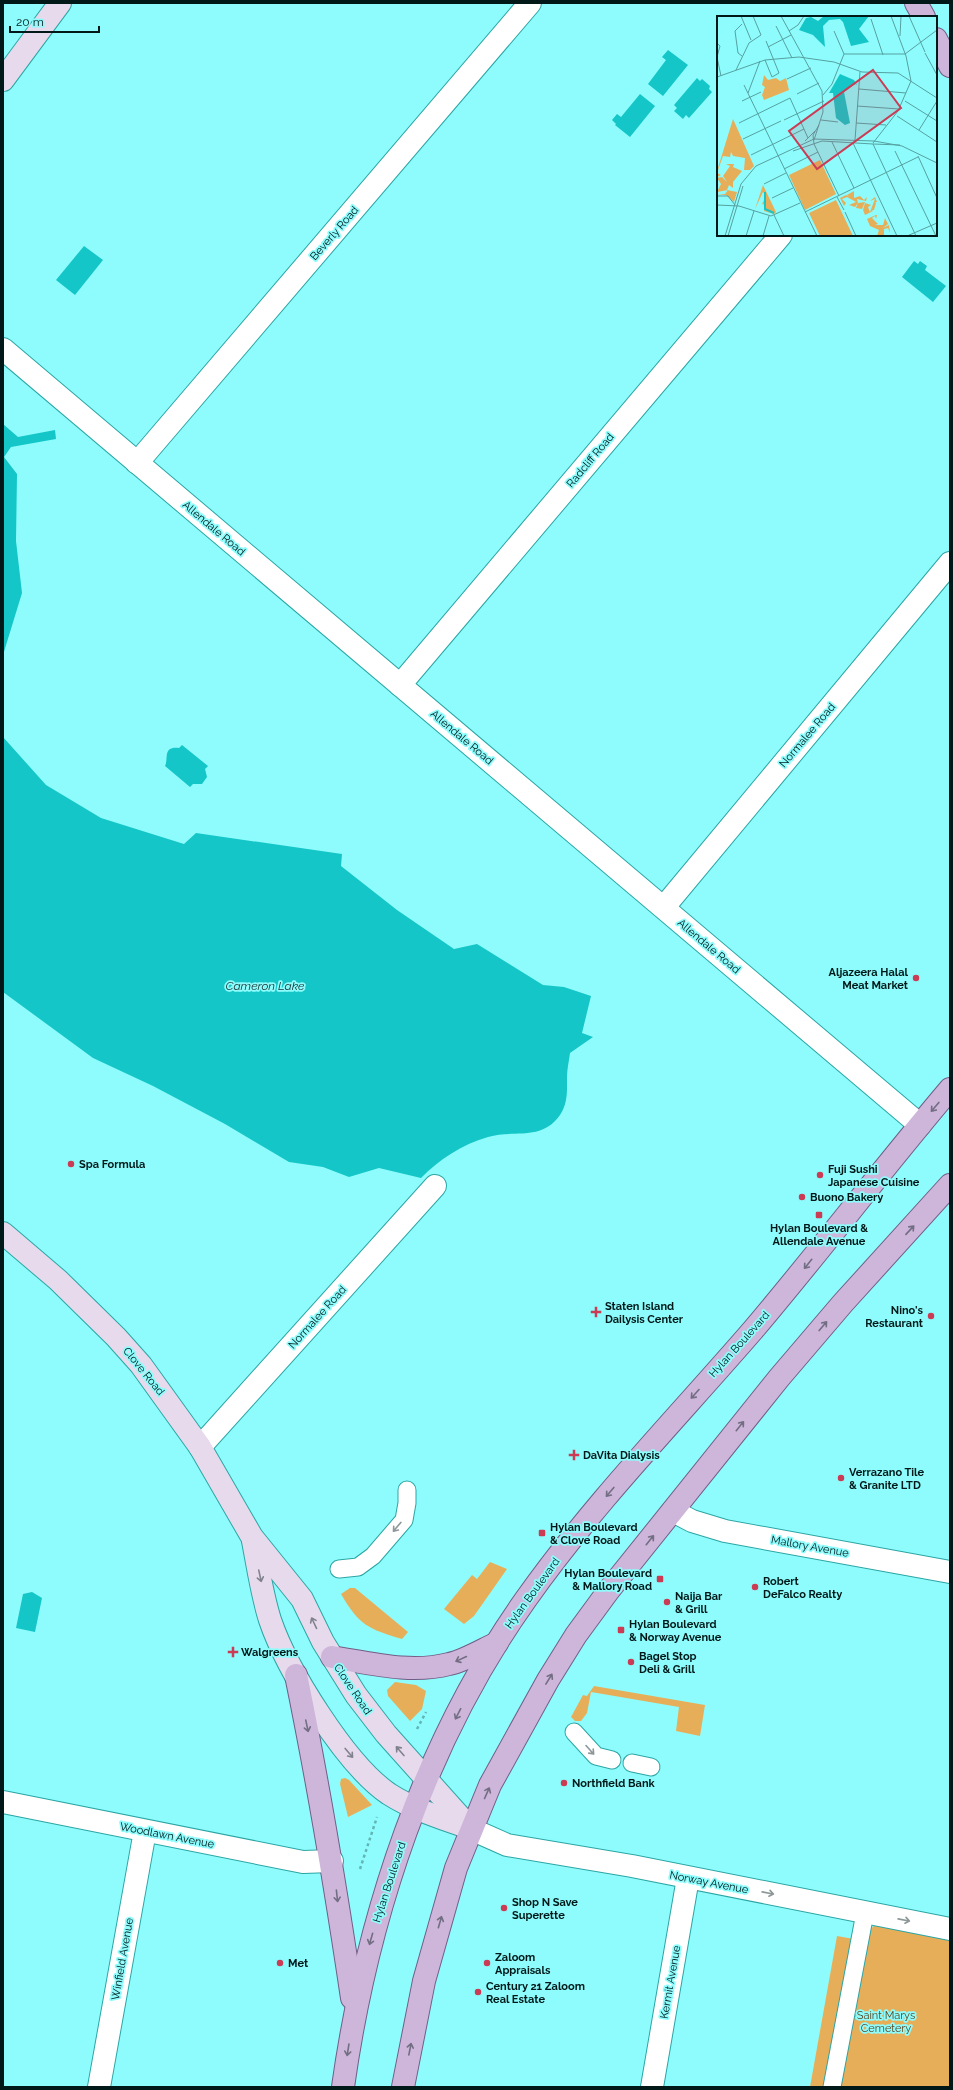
<svg xmlns="http://www.w3.org/2000/svg" width="953" height="2090" viewBox="0 0 953 2090" font-family="Raleway,sans-serif">
  <style>
    .green { fill: #e7ae59 }
    .water { fill: #14c6c7 }
    .lines { fill: none; stroke-linecap: round; stroke-linejoin: round }
    .lane-casing { stroke: #2ca5a5; stroke-width: 19 }
    .street-casing { stroke: #2ca5a5; stroke-width: 24 }
    .secondary-casing { stroke: #2ca5a5; stroke-width: 24 }
    .primary-casing { stroke: #715e86; stroke-width: 24 }
    .path { stroke: #62b5b5; stroke-width: 2.5; stroke-dasharray: 3 3; stroke-linecap: butt }
    .lane { stroke: #fff; stroke-width: 17 }
    .street { stroke: #fff; stroke-width: 22 }
    .secondary { stroke: #e7daec; stroke-width: 22 }
    .primary { stroke: #ceb5da; stroke-width: 22 }
    .oneway { stroke: #726e83 }
    .oneway2 { stroke: #8d9798 }
    .oneway3 { stroke: #80838d }
    .poi-dot { fill: #cb3b54; stroke: #8efcfc; stroke-width: 1.5 }
    .labels { text-anchor: middle; stroke-width: 3.5; stroke-linejoin: round; paint-order: stroke }
    .street-label { font-size: 11px; fill: #011819; stroke: #8efcfc }
    .poi-label { font-size: 11px; font-weight: bold; fill: #011819; stroke: #8efcfc; text-anchor: start }
    .park-label { font-size: 11px; fill: #5b421d; stroke: #8efcfc }
    .water-label { font-size: 12px; font-style: italic; fill: #183131; stroke: #8efcfc }
    .inset-river { fill: none; stroke: #14c6c7; stroke-width: 2 }
    .inset-road { fill: none; stroke: #56a1a1; stroke-width: 1 }
    .view { fill: #cb3b54; fill-opacity: 0.15; stroke: #cb3b54; stroke-width: 2 }
    .inset-edge { fill: none; stroke: #011819; stroke-width: 2 }
  </style>
  <rect width="100%" height="100%" fill="#8efcfc"/>
  <g class="green">
    <polygon points="490,1562 507,1569 474,1616 464,1624 444,1609 472,1575 477,1579"/>
    <path d="M350,1588H355L408,1632L402,1639C368,1629 359,1625 341,1594Z"/>
    <polygon points="395,1682 416,1685 426,1691 422,1709 410,1721 388,1696 387,1690"/>
    <polygon points="594,1686 705,1705 700,1736 676,1731 679,1707 591,1692 587,1713 581,1721 575,1721 571,1717 583,1695 587,1696"/>
    <polygon points="341,1779 345,1778 349,1780 372,1805 348,1817 340,1784"/>
    <polygon points="875,1924 950,1936 950,2087 810,2087 837,1936 865,1941 868,1933"/>
  </g>
  <g class="water">
    <polygon points="668,50 688,65 663,96 648,84 666,60 662,57"/>
    <polygon points="697,78 700,81 702,79 710,86 709,89 712,92 689,118 686,115 683,119 674,111 677,108 674,105"/>
    <polygon points="640,94 655,106 630,137 615,125 616,124 612,120 617,114 621,117"/>
    <polygon points="84,246 103,260 75,295 56,280"/>
    <polygon points="914,261 918,264 920,261 927,266 925,270 946,286 933,302 902,277"/>
    <polygon points="3,424 18,437 55,430 56,439 11,447 4,457 17,474 16,541 22,593 3,655"/>
    <path d="M3,737L46,785L101,818L184,844L196,833L342,854L341,866L397,910L454,949L477,944L543,985L564,987L591,996L582,1033L593,1037L570,1053C569,1061 567,1069 567,1077C567,1091 568,1103 560,1115C541,1142 514,1129 488,1137C461,1145 440,1159 421,1178L379,1168L349,1177L323,1167L289,1162L225,1124L153,1086L93,1058L3,992Z"/>
    <path d="M182,745L208,766L205,769L207,777L202,784H193L190,787L165,766C169,759 162,746 179,748Z"/>
    <polygon points="32,1592 42,1598 35,1632 16,1628 23,1594"/>
  </g>
  <g class="lines">
    <g class="lane-casing">
      <g id="lane">
        <polyline points="339,1569 358,1567 373,1556 404,1520 407,1503 407,1490"/>
        <polyline points="574,1732 596,1756 612,1760"/>
        <polyline points="632,1763 651,1767"/>
        <polyline points="832,2087 865,1913"/>
      </g>
    </g>
    <g class="street-casing">
      <g id="street">
        <polyline points="3,349 920,1125"/>
        <polyline points="137,463 530,3"/>
        <polyline points="400,685 781,235"/>
        <polyline points="664,907 950,563"/>
        <polyline points="200,1447 435,1186"/>
        <polyline points="673,1511 692,1521 725,1531 950,1572"/>
        <polyline points="3,1802 303,1862 332,1861"/>
        <polyline points="471,1829 507,1845 632,1866 950,1929"/>
        <polyline points="99,2087 145,1831"/>
        <polyline points="652,2087 688,1878"/>
      </g>
    </g>
    <g class="secondary-casing">
      <g id="secondary">
        <polyline points="3,80 60,3"/>
        <polyline points="3,1233 58,1280 116,1337 141,1365 200,1447 252,1537 302,1599 323,1642 356,1695 386,1734 471,1829"/>
        <path d="M253,1541C258,1567 262,1595 270,1620C287,1670 346,1765 389,1794C414,1810 442,1818 469,1828"/>
      </g>
    </g>
    <g class="primary-casing">
      <g id="primary">
        <polyline points="916,3 924,17"/>
        <polyline points="936,39 950,66"/>
        <path d="M332,1657C370,1663 411,1674 449,1664C464,1661 482,1650 497,1643"/>
        <path d="M296,1675C318,1782 336,1890 352,1998"/>
        <path d="M343,2087C367,1916 425,1741 526,1599C594,1503 676,1419 753,1330C820,1251 883,1168 950,1089"/>
        <polyline points="403,2087 424,1981 456,1868 490,1785 548,1680 576,1635 609,1590 779,1378 843,1303 950,1185"/>
      </g>
    </g>
    <g class="path">
      <polyline points="417,1729 426,1712"/>
      <polyline points="360,1869 377,1817"/>
    </g>
    <use href="#lane" class="lane"/>
    <use href="#street" class="street"/>
    <use href="#secondary" class="secondary"/>
    <use href="#primary" class="primary"/>
  </g>
  <defs><path id="oneway-shaft" d="M-6 0H5M1.5-3L5.5 0L1.5 3" fill="none" stroke-width="1.6" stroke-linecap="round" stroke-linejoin="round"/></defs>
  <g class="oneway">
    <use href="#oneway-shaft" transform="translate(935 1107) rotate(130)"/>
    <use href="#oneway-shaft" transform="translate(910 1230) rotate(-47)"/>
    <use href="#oneway-shaft" transform="translate(808 1264) rotate(129)"/>
    <use href="#oneway-shaft" transform="translate(823 1326) rotate(-50)"/>
    <use href="#oneway-shaft" transform="translate(695 1394) rotate(132)"/>
    <use href="#oneway-shaft" transform="translate(740 1426) rotate(-51)"/>
    <use href="#oneway-shaft" transform="translate(610 1492) rotate(130)"/>
    <use href="#oneway-shaft" transform="translate(650 1540) rotate(-51)"/>
    <use href="#oneway-shaft" transform="translate(461 1659) rotate(155)"/>
    <use href="#oneway-shaft" transform="translate(549 1679) rotate(-58)"/>
    <use href="#oneway-shaft" transform="translate(458 1714) rotate(117)"/>
    <use href="#oneway-shaft" transform="translate(307 1726) rotate(78)"/>
    <use href="#oneway-shaft" transform="translate(487 1793) rotate(-66)"/>
    <use href="#oneway-shaft" transform="translate(337 1896) rotate(84)"/>
    <use href="#oneway-shaft" transform="translate(440 1922) rotate(-74)"/>
    <use href="#oneway-shaft" transform="translate(371 1939) rotate(106)"/>
    <use href="#oneway-shaft" transform="translate(410 2049) rotate(-79)"/>
    <use href="#oneway-shaft" transform="translate(348 2050) rotate(99)"/>
  </g>
  <g class="oneway2">
    <use href="#oneway-shaft" transform="translate(397 1527) rotate(130)"/>
    <use href="#oneway-shaft" transform="translate(590 1750) rotate(48)"/>
    <use href="#oneway-shaft" transform="translate(768 1893) rotate(11)"/>
    <use href="#oneway-shaft" transform="translate(904 1920) rotate(11)"/>
  </g>
  <g class="oneway3">
    <use href="#oneway-shaft" transform="translate(260 1576) rotate(78)"/>
    <use href="#oneway-shaft" transform="translate(314 1623) rotate(-115)"/>
    <use href="#oneway-shaft" transform="translate(400 1751) rotate(-131)"/>
    <use href="#oneway-shaft" transform="translate(349 1753) rotate(50)"/>
  </g>
  <g class="poi-dot">
    <circle cx="916" cy="978" r="4"/>
    <circle cx="71" cy="1164" r="4"/>
    <circle cx="820" cy="1175" r="4"/>
    <circle cx="802" cy="1197" r="4"/>
    <rect x="815" y="1211" width="8" height="8" rx="2"/>
    <path d="M594 1306h4v4h4v4h-4v4h-4v-4h-4v-4h4z"/>
    <circle cx="931" cy="1316" r="4"/>
    <path d="M572 1449h4v4h4v4h-4v4h-4v-4h-4v-4h4z"/>
    <circle cx="841" cy="1478" r="4"/>
    <rect x="538" y="1529" width="8" height="8" rx="2"/>
    <rect x="656" y="1575" width="8" height="8" rx="2"/>
    <circle cx="755" cy="1587" r="4"/>
    <circle cx="667" cy="1602" r="4"/>
    <rect x="617" y="1626" width="8" height="8" rx="2"/>
    <path d="M231 1646h4v4h4v4h-4v4h-4v-4h-4v-4h4z"/>
    <circle cx="631" cy="1662" r="4"/>
    <circle cx="564" cy="1783" r="4"/>
    <circle cx="504" cy="1908" r="4"/>
    <circle cx="280" cy="1963" r="4"/>
    <circle cx="487" cy="1963" r="4"/>
    <circle cx="478" cy="1992" r="4"/>
  </g>
  <g class="labels">
    <g class="street-label">
      <text transform="translate(334 233) rotate(-49)" y="4">Beverly Road</text>
      <text transform="translate(590 460) rotate(-50)" y="4">Radcliff Road</text>
      <text transform="translate(214 528) rotate(40)" y="4">Allendale Road</text>
      <text transform="translate(807 735) rotate(-50)" y="4">Normalee Road</text>
      <text transform="translate(462 737) rotate(40)" y="4">Allendale Road</text>
      <text transform="translate(709 946) rotate(40)" y="4">Allendale Road</text>
      <text transform="translate(317 1317) rotate(-48)" y="4">Normalee Road</text>
      <text transform="translate(739 1344) rotate(-48)" y="4">Hylan Boulevard</text>
      <text transform="translate(144 1371) rotate(51)" y="4">Clove Road</text>
      <text transform="translate(810 1546) rotate(10)" y="4">Mallory Avenue</text>
      <text transform="translate(532 1593) rotate(-54)" y="4">Hylan Boulevard</text>
      <text transform="translate(353 1689) rotate(56)" y="4">Clove Road</text>
      <text transform="translate(167 1835) rotate(11)" y="4">Woodlawn Avenue</text>
      <text transform="translate(389 1882) rotate(-72)" y="4">Hylan Boulevard</text>
      <text transform="translate(709 1882) rotate(11)" y="4">Norway Avenue</text>
      <text transform="translate(122 1959) rotate(-80)" y="4">Winfield Avenue</text>
      <text transform="translate(670 1982) rotate(-80)" y="4">Kermit Avenue</text>
    </g>
    <g class="poi-label">
      <text x="908" y="976" text-anchor="end">Aljazeera Halal<tspan x="908" dy="13">Meat Market</tspan></text>
      <text x="79" y="1168">Spa Formula</text>
      <text x="828" y="1173">Fuji Sushi<tspan x="828" dy="13">Japanese Cuisine</tspan></text>
      <text x="810" y="1201">Buono Bakery</text>
      <text x="819" y="1232" text-anchor="middle">Hylan Boulevard &amp;<tspan x="819" dy="13">Allendale Avenue</tspan></text>
      <text x="605" y="1310">Staten Island<tspan x="605" dy="13">Dailysis Center</tspan></text>
      <text x="923" y="1314" text-anchor="end">Nino's<tspan x="923" dy="13">Restaurant</tspan></text>
      <text x="583" y="1459">DaVita Dialysis</text>
      <text x="849" y="1476">Verrazano Tile<tspan x="849" dy="13">&amp; Granite LTD</tspan></text>
      <text x="550" y="1531">Hylan Boulevard<tspan x="550" dy="13">&amp; Clove Road</tspan></text>
      <text x="652" y="1577" text-anchor="end">Hylan Boulevard<tspan x="652" dy="13">&amp; Mallory Road</tspan></text>
      <text x="763" y="1585">Robert<tspan x="763" dy="13">DeFalco Realty</tspan></text>
      <text x="675" y="1600">Naija Bar<tspan x="675" dy="13">&amp; Grill</tspan></text>
      <text x="629" y="1628">Hylan Boulevard<tspan x="629" dy="13">&amp; Norway Avenue</tspan></text>
      <text x="241" y="1656">Walgreens</text>
      <text x="639" y="1660">Bagel Stop<tspan x="639" dy="13">Deli &amp; Grill</tspan></text>
      <text x="572" y="1787">Northfield Bank</text>
      <text x="512" y="1906">Shop N Save<tspan x="512" dy="13">Superette</tspan></text>
      <text x="495" y="1961">Zaloom<tspan x="495" dy="13">Appraisals</tspan></text>
      <text x="288" y="1967">Met</text>
      <text x="486" y="1990">Century 21 Zaloom<tspan x="486" dy="13">Real Estate</tspan></text>
    </g>
    <g class="park-label">
      <text x="886" y="2019">Saint Marys<tspan x="886" dy="13">Cemetery</tspan></text>
    </g>
    <g class="water-label">
      <text x="265" y="990">Cameron Lake</text>
    </g>
  </g>
  <g transform="translate(717 16)">
    <rect width="220" height="220" fill="#8efcfc"/>
    <path d="M47,59L51,64L59,62L63,65L69,62L72,74L47,84L45,79L48,71L45,69ZM16,103L37,150L33,154H27L28,142L16,140L14,136L13,141L6,140L0,157L4,159L0,161V155ZM103,144L119,178L88,194L72,159ZM9,148H17L16,151L25,155L16,166V172L12,169L10,174L20,176L17,186L9,179H0L8,178L11,174L0,176L4,168L0,162L5,161L10,166L6,160L13,150ZM46,169L59,196L57,198L47,195L48,189L45,188L49,180L46,176L38,193ZM137,175V182L143,180L147,184L150,181L149,185L140,183L141,187L148,186L145,193L139,192L141,187L138,191L132,189L139,186L130,181L125,183L129,187L127,190L123,182L129,179L133,181L130,179ZM158,181L160,186H158L159,187L157,194H155L156,195L148,199L146,194L148,187L154,189L151,191L153,196L158,183L153,185ZM119,184L136,220H103L92,197ZM159,199H160L159,203L158,200L155,202L161,208L158,209H166L168,202L171,208L166,212L172,209L173,217L171,212L167,213V220H160L162,214L153,210L150,203Z" fill="#e7ae59"/>
    <path d="M107,0H152L142,13L152,26L134,30L126,6L123,3L112,4L106,10L108,31L96,19L82,14L89,2L94,1L101,5ZM123,58L137,64L140,69L138,68L127,76L133,107L128,109L119,102L116,77H112Z" fill="#14c6c7"/>
    <path class="inset-river" d="M48,176V193L57,197"/>
    <path class="inset-road" d="M24,0L34,24M64,0L105,75L106,96L97,124M192,0L208,36M154,3L166,39M25,8L18,15L21,37L25,40M59,10L75,42M72,15L81,9L87,0M117,15L127,38M183,20L184,0M0,27L3,30L0,41L4,60M51,31L74,19M208,37L220,59M127,38H188L220,14M48,44L55,61L62,57L49,25M19,54L32,27L44,19L36,0M0,61L48,44L82,41L117,46L145,56L181,57L220,82M70,63L94,52M27,69L100,220M142,73L189,77M31,77L43,45M80,78L102,67M106,79L115,68L127,38M25,85L44,76M188,85L220,105M140,90L182,93M180,100L220,126M67,104L107,85M104,104L121,106M22,107L73,82L91,122M139,107L169,109M102,109L96,119L97,128L122,180M202,114L220,85M26,123L64,105M138,124L143,56M88,125L98,115M157,125L185,130L220,147M115,126L137,172M136,127L180,220M156,127L181,95L194,65L189,40L174,0M183,129L156,128L199,220M76,135L105,125L156,128M178,135L219,220M34,139L87,113M201,140L220,182M67,153L101,136M47,168L69,157M0,180H11L18,189M120,181L127,194M55,182L76,172M0,189L22,190L54,200L83,187M88,196L201,141M128,196L139,220M57,199L67,220M8,220L24,168L39,150L97,123L157,125M11,220L26,170M29,220L37,195M46,220L52,200M190,220L220,207"/>
    <path class="view" d="M156,54L184,92L100,153L72,115Z"/>
    <rect width="220" height="220" class="inset-edge"/>
  </g>
  <rect width="953" height="2090" fill="none" stroke="#011819" stroke-width="8"/>
  <path d="M10 26v6h89v-6" fill="none" stroke="#011819" stroke-width="2"/>
  <text x="16" y="26" font-size="12" fill="#011819" stroke="#8efcfc" stroke-width="3" paint-order="stroke">20 m</text>
</svg>
